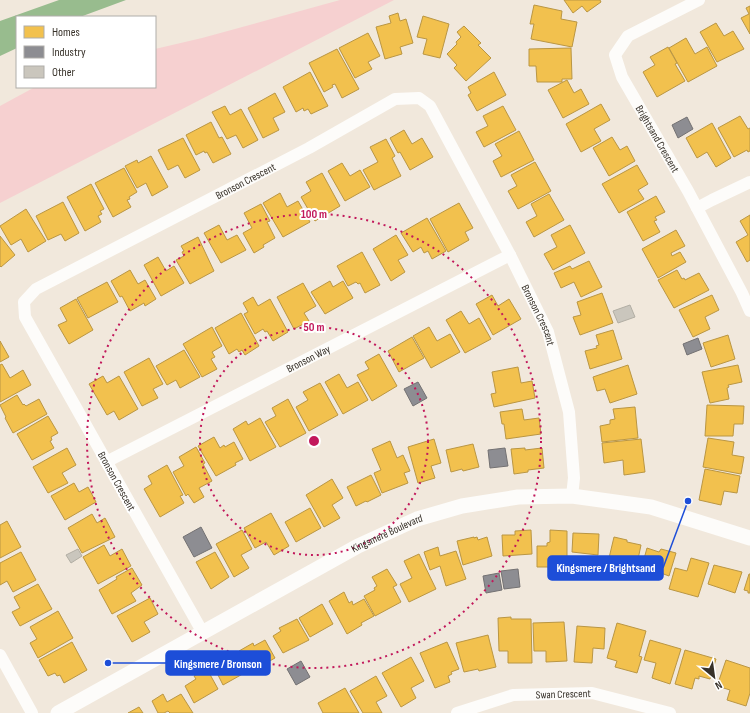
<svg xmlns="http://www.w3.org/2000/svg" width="750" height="713" viewBox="0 0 750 713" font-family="'Sofia Sans Condensed',sans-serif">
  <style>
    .green { fill: #f6d0d0 }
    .water { fill: #98bc8e }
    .homes { fill: #f2c14e; stroke: #ba9643 }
    .industry { fill: #8d8d92; stroke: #737172 }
    .building { fill: #cac6bd; stroke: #b2aea4 }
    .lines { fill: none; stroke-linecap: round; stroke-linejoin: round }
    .minor { stroke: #fdfcfa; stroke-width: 12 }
    .tertiary { stroke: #fdfcfa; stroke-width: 15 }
    .ring { fill: none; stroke: #c2185b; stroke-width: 2; stroke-dasharray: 2 4 }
    .labels { text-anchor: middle; stroke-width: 4; stroke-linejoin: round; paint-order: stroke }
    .street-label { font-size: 11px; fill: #373129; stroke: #fff }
    .centre { fill: #c2185b; stroke: #fff; stroke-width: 2 }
    .ring-label { font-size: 12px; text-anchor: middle; font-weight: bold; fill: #c2185b; stroke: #fff; stroke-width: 4; stroke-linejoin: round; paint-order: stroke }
    .leader { fill: none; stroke: #1d4ed8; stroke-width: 1.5 }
    .callout-dot { fill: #1d4ed8; stroke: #fff; stroke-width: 1.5 }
    .callout { fill: #1d4ed8; stroke: #1d4ed8; stroke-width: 1.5 }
    .callout-label { font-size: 12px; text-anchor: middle; font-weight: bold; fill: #fff }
  </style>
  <rect width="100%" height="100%" fill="#f1e8dc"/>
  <polygon class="green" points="340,0 394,0 0,203 0,106 35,87 155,87 155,49 202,38"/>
  <polygon class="water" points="59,0 126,0 80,17 17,17 17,48 0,56 0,21"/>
  <g class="homes">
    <polygon points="564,0 600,0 601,2 587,12 582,6 573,13"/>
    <polygon points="534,5 562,11 561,19 577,22 572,47 531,39 534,24 530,24"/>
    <polygon points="750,6 750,34 741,18 749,14 746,8"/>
    <polygon points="398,13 400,21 406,19 413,43 400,47 402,54 385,59 376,27 391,23 389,16"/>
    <polygon points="423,16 449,24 440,58 423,54 427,39 417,37"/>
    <polygon points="716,23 724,36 733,31 744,49 717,62 700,32"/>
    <polygon points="464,26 481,43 478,45 491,58 466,81 454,68 457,65 447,54 457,44 456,42 461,37 457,32"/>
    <polygon points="368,33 380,56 368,62 372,69 355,78 339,48"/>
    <polygon points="686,38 695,54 707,47 717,66 688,82 669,48"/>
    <polygon points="668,47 677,63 675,64 685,81 657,97 643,72 655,65 650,57"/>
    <polygon points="571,48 572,79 562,79 562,82 537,82 536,66 529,66 529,49"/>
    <polygon points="337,49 359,89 342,98 335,84 332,85 333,87 324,92 309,63"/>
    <polygon points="310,72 328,106 311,114 308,109 304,111 303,108 296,112 283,87"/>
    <polygon points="494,72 506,95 477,111 468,95 471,93 468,87"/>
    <polygon points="567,80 574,93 581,89 589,104 563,118 548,90"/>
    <polygon points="275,93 285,112 273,118 279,130 263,138 248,108"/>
    <polygon points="601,104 610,120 594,129 601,141 581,152 566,124"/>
    <polygon points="225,106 230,115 241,109 258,140 243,148 236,135 227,139 212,112"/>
    <polygon points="503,106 516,130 484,147 476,132 488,126 483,116"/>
    <polygon points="740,116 748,129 750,128 750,151 748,152 747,150 734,157 718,128"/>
    <polygon points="211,122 219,138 222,137 231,154 213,163 207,152 205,153 204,151 196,155 186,135"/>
    <polygon points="712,123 731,158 716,167 707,152 697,158 686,138"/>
    <polygon points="404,130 412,144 422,138 433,157 410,170 400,152 398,153 390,138"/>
    <polygon points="519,131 534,160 501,177 493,161 502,156 495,144"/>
    <polygon points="612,137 620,150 627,146 635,161 609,176 593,148"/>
    <polygon points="183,138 200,170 185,178 178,165 168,170 158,150"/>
    <polygon points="386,139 395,156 392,158 401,176 374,190 363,170 378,162 370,147"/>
    <polygon points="151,156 168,187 152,196 146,183 137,188 125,166 137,160 138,163"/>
    <polygon points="535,162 551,191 518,209 508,191 517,186 511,175"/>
    <polygon points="342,163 350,176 360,170 370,187 345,201 328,171"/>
    <polygon points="637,165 648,184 638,190 644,199 619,213 602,184"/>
    <polygon points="124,168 137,192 129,197 130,199 127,200 131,207 113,217 95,183"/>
    <polygon points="322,173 340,206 315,221 301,197 311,191 306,182"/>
    <polygon points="91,184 104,209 100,211 102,214 98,216 101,222 85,231 67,197"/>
    <polygon points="280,193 287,207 298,201 310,222 283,237 263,203"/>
    <polygon points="549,194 564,220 534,237 526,222 537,216 531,204"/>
    <polygon points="656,196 665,212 655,217 657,220 654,221 660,232 643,241 627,212"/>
    <polygon points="63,202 79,233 65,241 61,234 48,240 36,216"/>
    <polygon points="459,203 473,228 465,232 469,240 448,252 430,219"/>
    <polygon points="261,204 270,221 267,222 275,238 263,245 264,247 254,253 243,233 252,228 244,213"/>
    <polygon points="26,209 46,241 28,252 21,239 11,245 0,226"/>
    <polygon points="750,215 750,260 747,262 736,242 748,235 740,221"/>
    <polygon points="427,218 446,251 432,259 428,251 424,253 421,247 413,252 401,233"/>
    <polygon points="219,225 227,240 237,235 246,250 221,263 204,233"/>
    <polygon points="570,225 585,253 553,270 544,254 557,247 551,235"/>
    <polygon points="676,230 685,246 671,253 672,256 680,252 686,262 658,278 642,249"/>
    <polygon points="396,235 408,255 398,260 405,272 391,281 373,249"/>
    <polygon points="0,236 15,255 1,267 0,266"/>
    <polygon points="198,237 214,271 190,284 176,260 184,256 182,252 184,251 181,246"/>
    <polygon points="362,252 380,285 365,293 360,283 358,284 356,282 348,286 337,266"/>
    <polygon points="158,257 166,271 174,266 184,283 161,296 144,265"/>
    <polygon points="589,261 602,287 581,297 574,282 561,288 554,273 570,266 572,269"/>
    <polygon points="130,270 138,284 145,280 156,299 145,306 144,303 130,311 122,296 120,297 111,281"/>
    <polygon points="677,270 682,279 684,278 685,280 699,273 709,290 674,308 658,280"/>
    <polygon points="330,281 333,287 343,281 353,298 325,314 311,292"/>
    <polygon points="107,282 118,302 88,318 77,298"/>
    <polygon points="303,283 316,306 304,313 309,321 294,329 277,297"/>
    <polygon points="602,293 613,323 580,335 573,317 581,315 577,302"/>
    <polygon points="492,295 498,306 509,299 521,319 493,335 476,304"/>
    <polygon points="712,295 719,310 705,317 710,329 693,337 679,310"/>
    <polygon points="253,297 258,306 270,299 288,332 273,341 267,331 265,332 263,329 255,334 244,314 248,312 243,303"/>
    <polygon points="76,299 93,330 69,344 58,325 67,321 60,308"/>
    <polygon points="461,311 469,324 479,318 491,339 465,353 446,320"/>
    <polygon points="241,313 259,346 245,355 242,350 239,352 237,349 229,354 215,328"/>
    <polygon points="212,327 222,346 212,352 215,357 211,359 217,369 202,377 183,344"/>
    <polygon points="429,327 437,341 450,334 460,352 431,368 413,336"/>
    <polygon points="613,330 622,359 590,369 585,351 597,348 596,346 599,345 596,335"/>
    <polygon points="728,335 735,359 711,367 703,343"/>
    <polygon points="412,337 424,358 399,372 388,351"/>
    <polygon points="0,341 9,357 0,362"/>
    <polygon points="184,350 200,377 180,388 176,380 167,385 156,366"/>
    <polygon points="379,354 397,386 372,401 357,375 369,369 365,362"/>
    <polygon points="149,358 163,384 153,389 158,398 142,406 124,372"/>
    <polygon points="2,364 10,378 23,370 31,385 0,402 0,365"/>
    <polygon points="628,365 637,394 610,403 605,389 597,391 593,377"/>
    <polygon points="738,365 742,382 728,385 729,387 727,388 729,399 710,403 702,372"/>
    <polygon points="518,367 521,383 532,381 535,398 494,407 491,394 496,393 492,372"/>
    <polygon points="339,374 347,388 358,382 368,400 343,414 325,382"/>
    <polygon points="103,376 107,383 119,376 138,409 119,420 114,411 107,415 89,384"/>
    <polygon points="320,383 338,415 309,431 296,407 308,400 303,392"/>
    <polygon points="17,395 23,405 24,404 26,406 39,399 47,414 13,433 5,418 6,417 0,405"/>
    <polygon points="288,399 306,433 280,447 265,422 276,416 272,408"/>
    <polygon points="707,405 744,406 743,424 734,424 733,436 705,436"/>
    <polygon points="635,407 638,438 602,442 600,426 610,424 610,420 615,419 613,409"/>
    <polygon points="522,409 524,420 539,418 541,434 506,439 504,424 502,424 500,412"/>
    <polygon points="48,416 58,433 51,437 52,440 50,441 54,448 32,460 17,434"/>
    <polygon points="260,418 276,447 250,461 233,429 246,421 248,425"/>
    <polygon points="214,437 220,448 224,445 225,447 234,442 243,459 235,463 236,465 216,476 198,446"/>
    <polygon points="708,438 734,442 732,455 744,457 741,474 703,467"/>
    <polygon points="434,439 441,463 431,466 435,478 418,483 408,447"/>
    <polygon points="641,439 645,472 624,475 623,460 604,463 602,443"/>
    <polygon points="390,441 397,458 403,455 410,471 404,473 408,483 382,493 374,473 381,470 372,449"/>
    <polygon points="473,444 479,467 463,471 462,469 451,472 446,450"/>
    <polygon points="196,447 205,463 203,464 212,481 199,488 204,497 194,503 188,494 186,496 173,472 184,466 179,457"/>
    <polygon points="67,448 76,465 62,473 68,483 48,493 33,467"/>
    <polygon points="525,448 525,450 542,448 544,468 528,470 528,472 514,474 511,449"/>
    <polygon points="167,465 183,495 180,496 184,503 160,517 144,489 152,484 148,476"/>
    <polygon points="705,469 740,476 737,493 724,491 721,505 699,500"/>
    <polygon points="371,475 381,495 367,502 366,501 356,506 347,487"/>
    <polygon points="332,479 343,498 332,505 340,518 324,527 306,495"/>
    <polygon points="74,483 79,492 88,487 96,502 65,520 51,496"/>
    <polygon points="310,508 321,528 296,542 285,522"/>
    <polygon points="271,513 289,546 274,555 266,542 255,548 244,528"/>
    <polygon points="92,514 97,523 105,518 115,537 82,553 68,528"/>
    <polygon points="7,521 21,547 0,558 0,525"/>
    <polygon points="242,530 252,549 241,555 249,568 234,577 216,544"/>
    <polygon points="531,530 532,554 503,556 502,535 515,535 515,531"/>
    <polygon points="550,530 567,531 567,567 537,567 537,546 547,546 547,543 550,542"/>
    <polygon points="573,533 599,534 598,555 572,552"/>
    <polygon points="474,537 474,538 477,537 478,540 487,537 492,556 463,565 457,541"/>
    <polygon points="614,537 627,540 627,542 641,545 637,564 609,558"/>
    <polygon points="104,545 110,556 122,549 131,566 98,584 83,557"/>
    <polygon points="438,547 440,556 456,551 466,579 446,586 440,566 430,570 424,552"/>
    <polygon points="647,548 659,552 661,549 676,553 669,576 642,566"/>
    <polygon points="21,552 36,580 13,592 7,581 0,585 0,563"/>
    <polygon points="215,552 229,577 211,589 196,562"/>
    <polygon points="419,554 436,589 409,602 400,584 412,578 404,561"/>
    <polygon points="691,558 709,563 698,597 669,589 675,568 687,571"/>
    <polygon points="714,565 742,572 735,593 708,584"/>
    <polygon points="132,568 142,585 131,593 136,601 112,614 99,590 117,579 116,577"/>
    <polygon points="387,569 397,585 393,587 401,602 375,616 364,596 375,590 374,588 377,586 372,577"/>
    <polygon points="749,574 750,574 750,593 748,593 748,591 744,590"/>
    <polygon points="38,584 52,609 20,626 12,612 20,608 14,597"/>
    <polygon points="344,592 349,603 352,601 353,605 364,599 374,616 361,623 362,625 347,634 329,601"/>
    <polygon points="150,598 158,614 144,622 150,632 132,642 117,616"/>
    <polygon points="322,604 333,624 310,637 299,618"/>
    <polygon points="58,611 73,638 38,658 30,643 37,639 30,627"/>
    <polygon points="511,617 511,619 531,619 532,663 508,663 508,651 499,651 498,618"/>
    <polygon points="297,619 309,640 283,653 273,636 281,631 279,628"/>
    <polygon points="564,622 567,661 546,662 546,651 534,651 533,623"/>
    <polygon points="617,623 646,631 639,656 642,657 637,673 615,667 617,661 607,658"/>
    <polygon points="577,626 605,628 604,649 593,648 592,663 574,662"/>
    <polygon points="488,635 496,667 479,671 478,669 464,672 456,643"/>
    <polygon points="265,640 275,658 250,672 239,651 253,643 254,646"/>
    <polygon points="650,640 681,649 670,684 652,678 656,663 644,660"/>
    <polygon points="72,642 87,670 64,683 60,675 57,676 55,673 48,676 39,660"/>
    <polygon points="447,642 459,669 451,672 452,674 448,676 450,682 435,688 420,653"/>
    <polygon points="685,650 716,659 710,679 699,676 699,679 695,678 692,689 675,684"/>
    <polygon points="237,652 248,671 223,685 214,667"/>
    <polygon points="411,657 424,681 411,688 416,698 401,707 382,673"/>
    <polygon points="726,660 750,668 750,693 746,706 727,700 730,690 717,686"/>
    <polygon points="207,669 218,689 194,703 185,686 196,679 194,676"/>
    <polygon points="376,676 387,696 376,702 382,713 363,713 350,691"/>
    <polygon points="345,688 359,713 323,713 318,703"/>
    <polygon points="163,694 167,702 181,694 193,713 170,713 168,711 164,713 158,713 152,701"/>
    <polygon points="139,707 143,713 128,713"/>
  </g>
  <g class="industry">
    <polygon points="687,117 693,129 678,138 672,125"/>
    <polygon points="698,338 702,349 687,355 683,344"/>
    <polygon points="418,382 427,398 413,406 404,389"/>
    <polygon points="505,448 508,466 490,468 488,450"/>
    <polygon points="201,527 212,548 194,557 183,537"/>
    <polygon points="518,569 520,587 504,589 501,571"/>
    <polygon points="499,573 502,590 486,593 483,576"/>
    <polygon points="301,661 310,677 296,685 287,669"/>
  </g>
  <g class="building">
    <polygon points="630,305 635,317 618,323 613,311"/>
    <polygon points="78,549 82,556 71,563 66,555"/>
  </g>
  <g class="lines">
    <g class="minor">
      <path id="s1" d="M699,0L628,36L615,55L622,77L688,191L742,293L750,311"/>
      <polyline points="697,208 712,200 750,182"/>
      <path id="s2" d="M106,462L510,255"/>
      <path id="s3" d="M203,633L25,317L24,302L36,289L309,148L395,99L419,98L430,106L510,255L548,332L569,412L574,478L572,496"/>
      <polyline points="0,655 32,713"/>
      <path id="s4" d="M457,713L513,695L592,693L670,713"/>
    </g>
    <path class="tertiary" id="s5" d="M58,713L358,546L417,519L462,506L518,497L572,496L651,507L750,538"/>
  </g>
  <g class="ring">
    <circle cx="314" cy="441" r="114"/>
    <circle cx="314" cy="441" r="227"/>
  </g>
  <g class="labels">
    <g class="street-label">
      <text dy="4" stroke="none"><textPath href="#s1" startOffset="197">Brightsand Crescent</textPath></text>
      <text dy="4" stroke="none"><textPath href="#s3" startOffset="631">Bronson Crescent</textPath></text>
      <text dy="4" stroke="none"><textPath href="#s3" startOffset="1075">Bronson Crescent</textPath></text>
      <text dy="4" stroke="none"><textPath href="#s2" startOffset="227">Bronson Way</textPath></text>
      <text transform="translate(117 481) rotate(61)" y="4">Bronson Crescent</text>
      <text dy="4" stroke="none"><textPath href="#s5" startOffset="375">Kingsmere Boulevard</textPath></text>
      <text dy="4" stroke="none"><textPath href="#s4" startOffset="109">Swan Crescent</textPath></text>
    </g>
  </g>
  <circle cx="314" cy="441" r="6" class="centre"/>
  <g class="ring-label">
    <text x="314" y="218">100 m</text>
    <text x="314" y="331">50 m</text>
  </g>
  <path class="leader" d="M688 501L663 568M108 663L166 663"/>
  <g class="callout-dot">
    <circle cx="688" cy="501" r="4"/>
    <circle cx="108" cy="663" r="4"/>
  </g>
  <g class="callout">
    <rect x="548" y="556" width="115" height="24" rx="4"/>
    <rect x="166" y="651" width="104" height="24" rx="4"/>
  </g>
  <g class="callout-label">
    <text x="606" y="572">Kingsmere / Brightsand</text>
    <text x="218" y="668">Kingsmere / Bronson</text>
  </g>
  <rect x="16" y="16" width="140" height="72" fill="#ffffff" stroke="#afada9"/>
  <rect x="24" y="26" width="20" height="12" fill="#f2c14e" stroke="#afada9"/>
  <text x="52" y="36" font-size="12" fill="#373129">Homes</text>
  <rect x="24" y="46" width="20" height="12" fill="#8d8d92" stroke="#afada9"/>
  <text x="52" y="56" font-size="12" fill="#373129">Industry</text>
  <rect x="24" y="66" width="20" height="12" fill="#cac6bd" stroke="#afada9"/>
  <text x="52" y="76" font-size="12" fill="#373129">Other</text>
  <g transform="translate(714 677) rotate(151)" stroke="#ffffff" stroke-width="3" paint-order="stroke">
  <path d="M0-3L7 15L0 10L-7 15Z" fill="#373129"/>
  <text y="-6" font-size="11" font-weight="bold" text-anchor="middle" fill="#373129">N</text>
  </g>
</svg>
